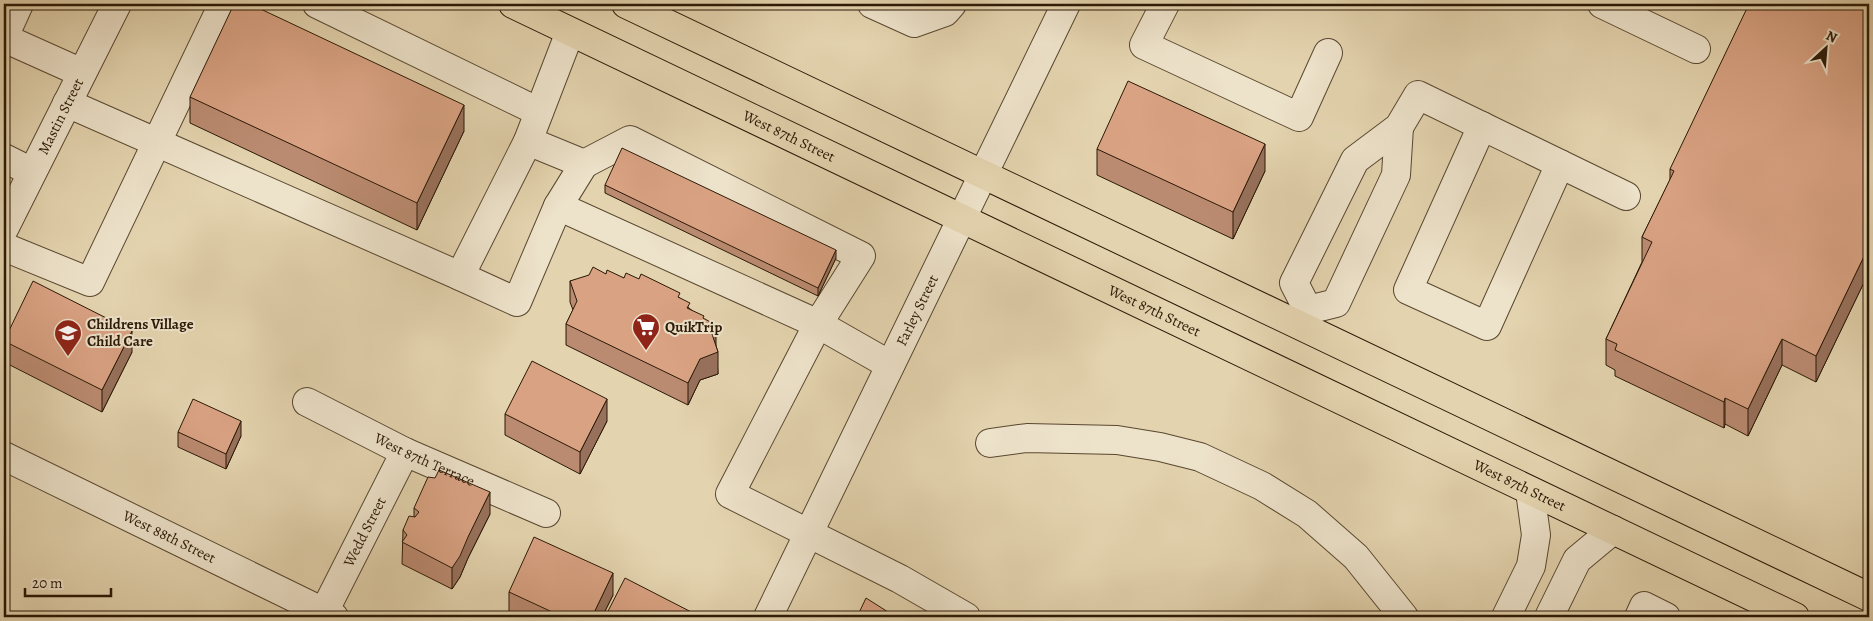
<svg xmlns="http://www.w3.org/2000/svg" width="1873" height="621" viewBox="0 0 1873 621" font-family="Alegreya,serif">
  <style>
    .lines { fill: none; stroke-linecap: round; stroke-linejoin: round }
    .minor-casing { stroke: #594830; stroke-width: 30 }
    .major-casing { stroke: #2b1906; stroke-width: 30 }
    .minor { stroke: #ede2ca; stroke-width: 28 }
    .major { stroke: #e3d3ae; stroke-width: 28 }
    .wall { fill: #bb8b71; stroke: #2b1906 }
    .shaded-wall { fill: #98715c; stroke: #2b1906 }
    .building { fill: #d9a283; stroke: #2b1906 }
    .labels { text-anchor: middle; stroke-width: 4; stroke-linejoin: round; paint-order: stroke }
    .street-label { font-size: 15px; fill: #2b1906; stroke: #ede2ca }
    .poi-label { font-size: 15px; font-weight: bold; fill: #2b1906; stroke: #ede2ca; text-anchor: start }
  </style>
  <rect width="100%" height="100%" fill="#e3d3ae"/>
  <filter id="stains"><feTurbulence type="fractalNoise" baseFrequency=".004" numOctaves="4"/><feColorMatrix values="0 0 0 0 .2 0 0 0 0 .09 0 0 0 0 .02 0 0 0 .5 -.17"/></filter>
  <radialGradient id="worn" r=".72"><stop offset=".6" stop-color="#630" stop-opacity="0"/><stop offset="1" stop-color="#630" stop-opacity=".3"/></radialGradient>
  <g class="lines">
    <g class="minor-casing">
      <g id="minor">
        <polyline points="317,4 539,112"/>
        <polyline points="872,4 914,23 945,12 952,4"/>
        <polyline points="1165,4 1144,45 1299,117 1328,53"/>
        <polyline points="1602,4 1696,49"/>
        <polyline points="570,32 528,141 584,164 630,140 861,256 818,324 890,365"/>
        <polyline points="4,37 19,4"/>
        <polyline points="4,38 82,73"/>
        <polyline points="67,103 460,276 528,141"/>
        <polyline points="1482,126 1408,290 1487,326 1560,164"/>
        <polyline points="4,158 32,172"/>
        <polyline points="584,164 558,206 818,324 730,494 900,579 966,617"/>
        <path id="s1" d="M4,229L117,4"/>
        <polyline points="4,247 90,282 223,4"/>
        <polyline points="460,276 517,302 558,206"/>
        <polyline points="1308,310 1294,283 1355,160 1399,127 1418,95 1626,196"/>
        <polyline points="1308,310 1336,303 1396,175 1399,127"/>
        <path id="s2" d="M307,402L405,452L546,513"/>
        <polyline points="990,443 1027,438 1117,440 1160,447 1200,457 1262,486 1307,514 1356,557 1404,617"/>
        <path id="s3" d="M4,456L334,617"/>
        <path id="s4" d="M324,612L405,452"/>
        <path id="s5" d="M768,617L1066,4"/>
        <polyline points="1506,617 1531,566 1536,535 1530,491"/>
        <polyline points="1549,617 1577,560 1613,530"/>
        <polyline points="1639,617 1644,606 1666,617"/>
      </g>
    </g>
    <g class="major-casing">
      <g id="major">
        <path id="s6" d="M513,4L1795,617"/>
        <polyline points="626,4 1869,597"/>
      </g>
    </g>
    <use href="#minor" class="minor"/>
    <use href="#major" class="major"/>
  </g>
  <g class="wall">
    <polygon points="1869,4 1869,272 1816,382 1782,365 1748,436 1725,424 1724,428 1615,376 1615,370 1606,365 1606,339 1642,262 1642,237 1670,180 1670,169"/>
    <polygon points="190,97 464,131 417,230 190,123"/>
    <polygon points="1097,149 1265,171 1233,239 1097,175"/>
    <polygon points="605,185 836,258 818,296 605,193"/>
    <polygon points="606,274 624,278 680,298 690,309 704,319 716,346 718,374 700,380 688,405 566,345 566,324 573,310 570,302 570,281"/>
    <polygon points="4,340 132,352 102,412 4,362"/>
    <polygon points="505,414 607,421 580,474 505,435"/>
    <polygon points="178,432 241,436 226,469 178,447"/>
    <polygon points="1869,474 1869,504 1868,503 1868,477"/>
    <polygon points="414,508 490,514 468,558 460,577 452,589 402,564 403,530 414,517"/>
    <polygon points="509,592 613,595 602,617 516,617 509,614"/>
  </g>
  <g class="shaded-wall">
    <polygon points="464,105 464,131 417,230 417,203"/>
    <polygon points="1265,144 1265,171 1233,239 1233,212"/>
    <polygon points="1869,246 1869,272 1816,382 1816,356"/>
    <polygon points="836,250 836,258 818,296 818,288"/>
    <polygon points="716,325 716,346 718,352 718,374 700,380 688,405 688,383"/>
    <polygon points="132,331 132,352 102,412 102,390"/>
    <polygon points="1782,339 1782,365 1748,436 1748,409"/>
    <polygon points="1725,398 1725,424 1724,428 1724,402"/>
    <polygon points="607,399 607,421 580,474 580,452"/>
    <polygon points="241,421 241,436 226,469 226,454"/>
    <polygon points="490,492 490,514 468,558 460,577 452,589 452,568"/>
    <polygon points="613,573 613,595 602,617 592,617"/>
  </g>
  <g class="building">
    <polygon points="234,4 250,4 464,105 417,203 190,97"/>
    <polygon points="1749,4 1869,4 1869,246 1816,356 1782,339 1748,409 1725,398 1724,402 1615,350 1617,344 1606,339 1652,242 1642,237 1674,171 1670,169"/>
    <polygon points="1128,81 1265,144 1233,212 1097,149"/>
    <polygon points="622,148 836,250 818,288 605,185"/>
    <polygon points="593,267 606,274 607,270 624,278 626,273 639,279 641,274 680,293 678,297 690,303 687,308 704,316 703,318 716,325 712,334 718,352 700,359 688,383 566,324 577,301 570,281 589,275"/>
    <polygon points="33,281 132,331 102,390 4,341"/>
    <polygon points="532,361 607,399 580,452 505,414"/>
    <polygon points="193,399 241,421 226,454 178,432"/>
    <polygon points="439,470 490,492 468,537 460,556 452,568 402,542 407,535 403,530 409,516 415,517 419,512 414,508 428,477 435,478"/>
    <polygon points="534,537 613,573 592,617 563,617 509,592"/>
    <polygon points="625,578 701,617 605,617"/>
    <polygon points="866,598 896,617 857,617"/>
  </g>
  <defs>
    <g id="supermarket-pin" transform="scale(1.4375)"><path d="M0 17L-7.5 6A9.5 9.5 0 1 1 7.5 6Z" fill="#8f2418" stroke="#ede2ca"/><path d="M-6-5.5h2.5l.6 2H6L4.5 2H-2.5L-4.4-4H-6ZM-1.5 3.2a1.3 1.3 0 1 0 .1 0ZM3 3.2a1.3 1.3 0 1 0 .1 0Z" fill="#fff"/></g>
    <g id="school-pin" transform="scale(1.4375)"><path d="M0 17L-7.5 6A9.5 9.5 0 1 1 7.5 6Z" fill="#8f2418" stroke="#ede2ca"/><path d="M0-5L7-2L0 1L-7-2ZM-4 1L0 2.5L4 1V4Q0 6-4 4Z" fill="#fff"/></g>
  </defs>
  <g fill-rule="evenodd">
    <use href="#supermarket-pin" x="646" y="327"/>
    <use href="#school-pin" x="68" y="333"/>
  </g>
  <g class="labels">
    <g class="street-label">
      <text dy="5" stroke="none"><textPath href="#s1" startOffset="126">Mastin Street</textPath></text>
      <text dy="5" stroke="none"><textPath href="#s6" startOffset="306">West 87th Street</textPath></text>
      <text dy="5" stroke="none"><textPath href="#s5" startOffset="341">Farley Street</textPath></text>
      <text dy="5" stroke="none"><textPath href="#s6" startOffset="711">West 87th Street</textPath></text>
      <text dy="5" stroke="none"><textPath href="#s2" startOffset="131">West 87th Terrace</textPath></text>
      <text dy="5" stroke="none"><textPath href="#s6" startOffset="1116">West 87th Street</textPath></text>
      <text dy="5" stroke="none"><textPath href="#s4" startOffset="90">Wedd Street</textPath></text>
      <text dy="5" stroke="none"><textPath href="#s3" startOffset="184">West 88th Street</textPath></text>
    </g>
    <g class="poi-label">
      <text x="87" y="329">Childrens Village<tspan x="87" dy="17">Child Care</tspan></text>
      <text x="665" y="332">QuikTrip</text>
    </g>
  </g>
  <rect width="1873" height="621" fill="none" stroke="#e3d3ae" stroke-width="20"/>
  <rect x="5" y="5" width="1863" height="611" fill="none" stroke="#2b1906" stroke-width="2.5"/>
  <rect x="10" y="10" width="1853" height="601" fill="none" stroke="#2b1906"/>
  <g transform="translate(1826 48) rotate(26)" stroke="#ede2ca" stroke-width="4" paint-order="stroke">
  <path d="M0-4L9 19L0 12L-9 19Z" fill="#2b1906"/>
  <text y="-8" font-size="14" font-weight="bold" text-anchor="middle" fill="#2b1906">N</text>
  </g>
  <path d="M25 588v8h86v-8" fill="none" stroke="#2b1906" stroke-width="2.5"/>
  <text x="32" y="588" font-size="15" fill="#2b1906" stroke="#ede2ca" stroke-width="4" paint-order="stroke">20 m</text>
  <rect width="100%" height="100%" filter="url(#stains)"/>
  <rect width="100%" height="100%" fill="url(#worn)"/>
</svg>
